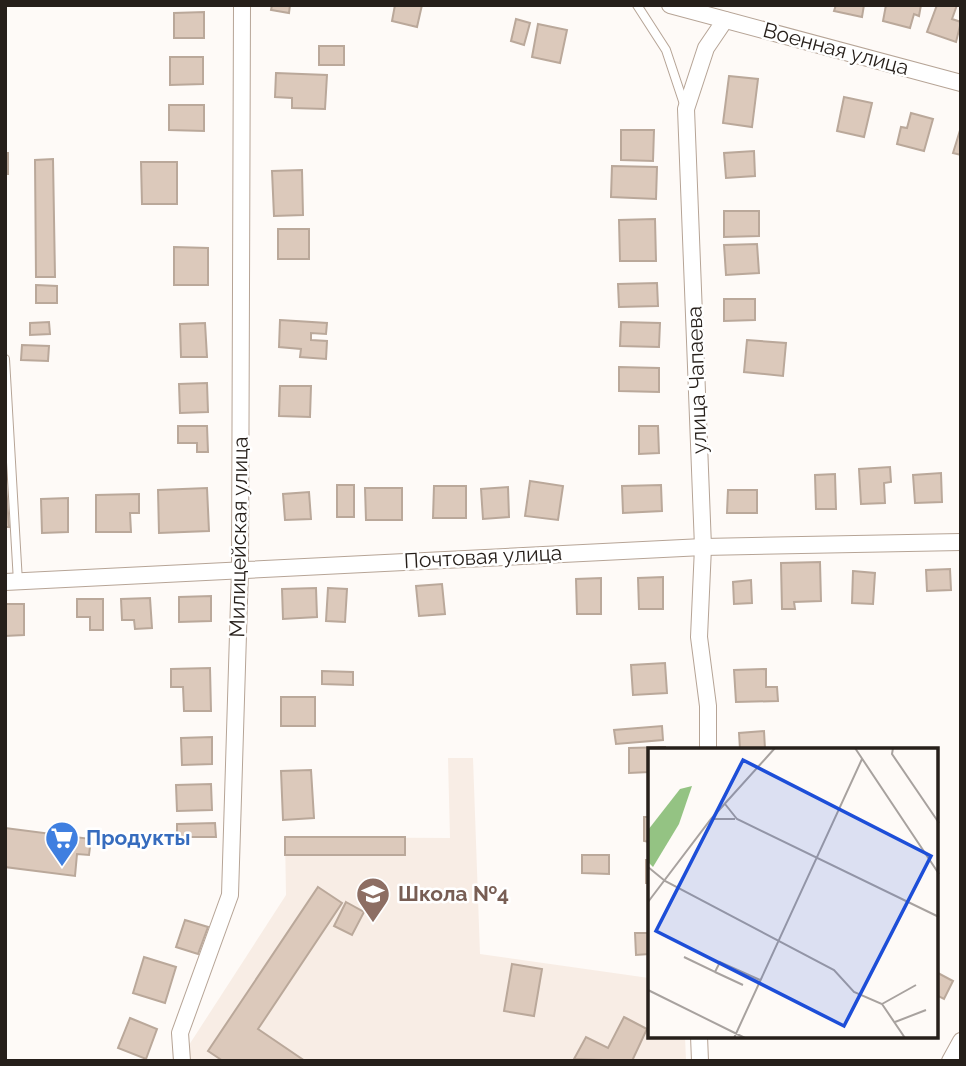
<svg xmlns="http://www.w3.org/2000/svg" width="966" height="1066" viewBox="0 0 966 1066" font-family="Raleway,sans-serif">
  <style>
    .built { fill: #f8ede5 }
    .building { fill: #dcc9bb; stroke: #baa89a; stroke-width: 2 }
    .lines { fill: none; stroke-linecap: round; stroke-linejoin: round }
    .service-casing { stroke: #b6a496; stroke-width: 10 }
    .minor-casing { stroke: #b6a496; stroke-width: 18 }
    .service { stroke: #fff; stroke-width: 8 }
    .minor { stroke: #fff; stroke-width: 16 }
    .labels { text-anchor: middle; stroke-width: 5; stroke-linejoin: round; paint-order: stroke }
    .street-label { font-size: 21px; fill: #261f1a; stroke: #fff }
    .shop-label { font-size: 21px; font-weight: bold; fill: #366cbe; stroke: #fff; text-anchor: start }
    .education-label { font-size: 21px; font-weight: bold; fill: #785e54; stroke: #fff; text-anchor: start }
    .inset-road { fill: none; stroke: #a8a29f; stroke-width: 2 }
    .view { fill: #1d4ed8; fill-opacity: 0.15; stroke: #1d4ed8; stroke-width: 3.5 }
    .inset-edge { fill: none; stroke: #261f1a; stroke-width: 3.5 }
  </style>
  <rect width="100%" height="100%" fill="#fefaf7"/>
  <polygon class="built" points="448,758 473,758 480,954 649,978 649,1036 685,1036 686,1061 191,1061 189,1045 286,895 285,837 450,838"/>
  <g class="building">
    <polygon points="272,5 290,5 289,13 271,10"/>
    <polygon points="395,5 422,5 417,27 392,21"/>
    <polygon points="836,5 864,5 862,17 834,11"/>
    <polygon points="886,5 921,5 919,16 914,14 910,28 883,21"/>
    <polygon points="937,5 957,5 952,19 961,22 956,42 927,32"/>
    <polygon points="204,12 204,38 174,38 174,13"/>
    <polygon points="516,19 530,23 524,45 511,41"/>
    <polygon points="538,24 567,30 560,63 532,57"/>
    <rect x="319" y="46" width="25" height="19"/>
    <polygon points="170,57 203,57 203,84 170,85"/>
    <polygon points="276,73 327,75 325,109 292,108 292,98 275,97"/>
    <polygon points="729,76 758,79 752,127 723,123"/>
    <polygon points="844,97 872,103 864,137 837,131"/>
    <polygon points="169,105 204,105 204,131 169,130"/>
    <polygon points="911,113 933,119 924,151 897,144 901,127 907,128"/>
    <polygon points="961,127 961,155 953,153"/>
    <polygon points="621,130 654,130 653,161 621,160"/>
    <polygon points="754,151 755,176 726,178 724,153"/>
    <rect x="5" y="153" width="3" height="21"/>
    <polygon points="53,159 55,277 36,277 35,160"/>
    <polygon points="141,162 177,162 177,204 142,204"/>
    <polygon points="612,166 657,167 656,199 611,197"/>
    <polygon points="302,170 303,215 274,216 272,171"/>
    <polygon points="724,211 759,211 759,236 724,237"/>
    <polygon points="655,219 656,261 620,261 619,220"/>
    <rect x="278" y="229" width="31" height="30"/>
    <polygon points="757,244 759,273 726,275 724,245"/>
    <polygon points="174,247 208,248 208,285 174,285"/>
    <polygon points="657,283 658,306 619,307 618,284"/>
    <polygon points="36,285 57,286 57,303 36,303"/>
    <polygon points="724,299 755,299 755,320 724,321"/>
    <polygon points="280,320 327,323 326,334 311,333 311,340 327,341 326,359 300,357 301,349 279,347"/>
    <polygon points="49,322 50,334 30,335 30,323"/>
    <polygon points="621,322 660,323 659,347 620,346"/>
    <polygon points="205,323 207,357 181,357 180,324"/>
    <polygon points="747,340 786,343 783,376 744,372"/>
    <polygon points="22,345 49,346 48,361 21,360"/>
    <polygon points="619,367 659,368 659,392 619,391"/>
    <polygon points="207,383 208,412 180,413 179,384"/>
    <polygon points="280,386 311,386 310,417 279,416"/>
    <polygon points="178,426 207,426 208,452 197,452 197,443 178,443"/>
    <polygon points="639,426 658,426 659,453 639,454"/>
    <polygon points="890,467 891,482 884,483 885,503 861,504 859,469"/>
    <polygon points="5,471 9,527 5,527"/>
    <polygon points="941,473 942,502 915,503 913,475"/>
    <polygon points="835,474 836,509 816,509 815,475"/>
    <polygon points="530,481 563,486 558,520 525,516"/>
    <rect x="337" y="485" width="17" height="32"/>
    <polygon points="661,485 662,511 623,513 622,486"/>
    <polygon points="434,486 466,486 466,518 433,518"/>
    <polygon points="508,487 509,517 483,519 481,489"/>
    <polygon points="207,488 209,531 159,533 158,490"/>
    <polygon points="365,488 402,488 402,520 366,520"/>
    <polygon points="728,490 757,490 757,513 727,513"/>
    <polygon points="309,492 311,519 285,520 283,494"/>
    <polygon points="139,494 139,513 130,513 131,532 96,532 96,495"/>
    <polygon points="68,498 68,532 42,533 41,499"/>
    <polygon points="820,562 821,601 794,602 795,609 782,609 781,563"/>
    <polygon points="950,569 951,590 927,591 926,570"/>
    <polygon points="853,571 875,573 873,604 852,603"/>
    <polygon points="663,577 663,609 639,609 638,578"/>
    <polygon points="601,578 601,614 577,614 576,579"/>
    <polygon points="751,580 752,603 734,604 733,582"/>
    <polygon points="442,584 445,614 419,616 416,586"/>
    <polygon points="316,588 317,617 283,619 282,589"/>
    <polygon points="328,588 347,589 345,622 326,621"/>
    <polygon points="211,596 211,621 179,622 179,597"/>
    <polygon points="150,598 152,628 135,629 134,620 122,620 121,599"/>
    <polygon points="77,599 103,599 103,630 90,630 90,617 77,617"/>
    <polygon points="5,604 24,604 24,635 5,636"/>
    <polygon points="665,663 667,693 633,695 631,665"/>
    <polygon points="210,668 211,711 184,711 183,687 171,687 171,669"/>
    <polygon points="766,669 766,687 777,687 778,701 736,702 734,670"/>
    <polygon points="322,671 353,672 353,685 322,684"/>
    <rect x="281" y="697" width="34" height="29"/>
    <polygon points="662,726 663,740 616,744 614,730"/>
    <polygon points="764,731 765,749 740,749 739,733"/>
    <polygon points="212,737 212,764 182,765 181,738"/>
    <polygon points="666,747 649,749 649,772 629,773 629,748"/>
    <polygon points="311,770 314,818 283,820 281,771"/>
    <polygon points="211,784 212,810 177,811 176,785"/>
    <polygon points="644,817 649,817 649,842 644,841"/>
    <polygon points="215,823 216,837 177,837 177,824"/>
    <polygon points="5,828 91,839 89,855 77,854 75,876 5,867"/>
    <rect x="285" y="837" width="120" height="18"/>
    <polygon points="582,855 609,855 609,874 582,873"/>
    <rect x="646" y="860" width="3" height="23"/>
    <polygon points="318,887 342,903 258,1029 305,1061 223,1061 208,1051"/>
    <polygon points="346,902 364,912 352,935 334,926"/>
    <polygon points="185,920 208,927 198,954 176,947"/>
    <polygon points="635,933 649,933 649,954 636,955"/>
    <polygon points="144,957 176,967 165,1003 133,993"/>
    <polygon points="512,964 542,969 534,1016 504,1011"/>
    <polygon points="936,972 953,981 944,999 936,995"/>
    <polygon points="624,1017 647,1029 632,1061 574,1059 586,1037 608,1048"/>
    <polygon points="130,1018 157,1029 146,1059 118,1048"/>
  </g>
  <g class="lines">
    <g class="service-casing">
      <g id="service">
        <polyline points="637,5 666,50 685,107"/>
        <polyline points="5,359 18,582"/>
      </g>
    </g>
    <g class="minor-casing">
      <g id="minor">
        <polyline points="670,5 961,83"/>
        <polyline points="5,582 703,547 961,542"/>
        <polyline points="708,749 708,706 699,637 703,547 686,109 706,48 725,20"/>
        <polyline points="699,1036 700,1061"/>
        <polyline points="182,1061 180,1033 230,895 240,569 242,5"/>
        <polyline points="950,1061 961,1041"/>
      </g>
    </g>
    <use href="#service" class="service"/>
    <use href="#minor" class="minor"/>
  </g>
  <defs>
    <g id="supermarket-pin" transform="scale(1.75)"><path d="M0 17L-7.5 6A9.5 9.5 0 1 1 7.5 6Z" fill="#3f7fe0" stroke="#fff"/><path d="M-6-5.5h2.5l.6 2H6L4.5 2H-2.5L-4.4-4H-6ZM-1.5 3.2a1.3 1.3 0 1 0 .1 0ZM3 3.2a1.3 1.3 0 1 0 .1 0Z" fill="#fff"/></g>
    <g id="school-pin" transform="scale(1.75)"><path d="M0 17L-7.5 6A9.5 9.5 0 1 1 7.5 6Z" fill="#8d6e63" stroke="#fff"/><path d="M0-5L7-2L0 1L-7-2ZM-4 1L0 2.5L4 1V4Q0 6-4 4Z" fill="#fff"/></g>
  </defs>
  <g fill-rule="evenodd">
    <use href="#supermarket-pin" x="62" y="838"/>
    <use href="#school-pin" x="373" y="894"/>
  </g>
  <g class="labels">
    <g class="street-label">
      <text transform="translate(836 49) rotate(15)" y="7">Военная улица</text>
      <text transform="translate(697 380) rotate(-92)" y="7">улица Чапаева</text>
      <text transform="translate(239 537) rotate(-89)" y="7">Милицейская улица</text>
      <text transform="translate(483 557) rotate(-3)" y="7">Почтовая улица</text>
    </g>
    <g class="shop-label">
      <text x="86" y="845">Продукты</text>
    </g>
    <g class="education-label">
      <text x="398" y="901">Школа №4</text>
    </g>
  </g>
  <g transform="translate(648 748)">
    <rect width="290" height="290" fill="#fefaf7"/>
    <path d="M44,38L31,76L5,119L0,114V82L32,41Z" fill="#94c383"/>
    <path class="inset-road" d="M207,0L291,126M245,0L244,6L291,75M77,56L89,71L291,169M63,71H87M0,119L17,133L186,222L206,244L234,256L257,290M0,154L63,71L127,0M36,209L67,224L72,214L112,232M67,224L95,237M0,242L97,290M234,256L268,237M247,274L278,262M86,290L214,11"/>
    <path class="view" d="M95,12L283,108L196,278L8,183Z"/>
    <rect width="290" height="290" class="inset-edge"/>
  </g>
  <rect width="966" height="1066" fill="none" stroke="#261f1a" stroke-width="14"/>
</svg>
